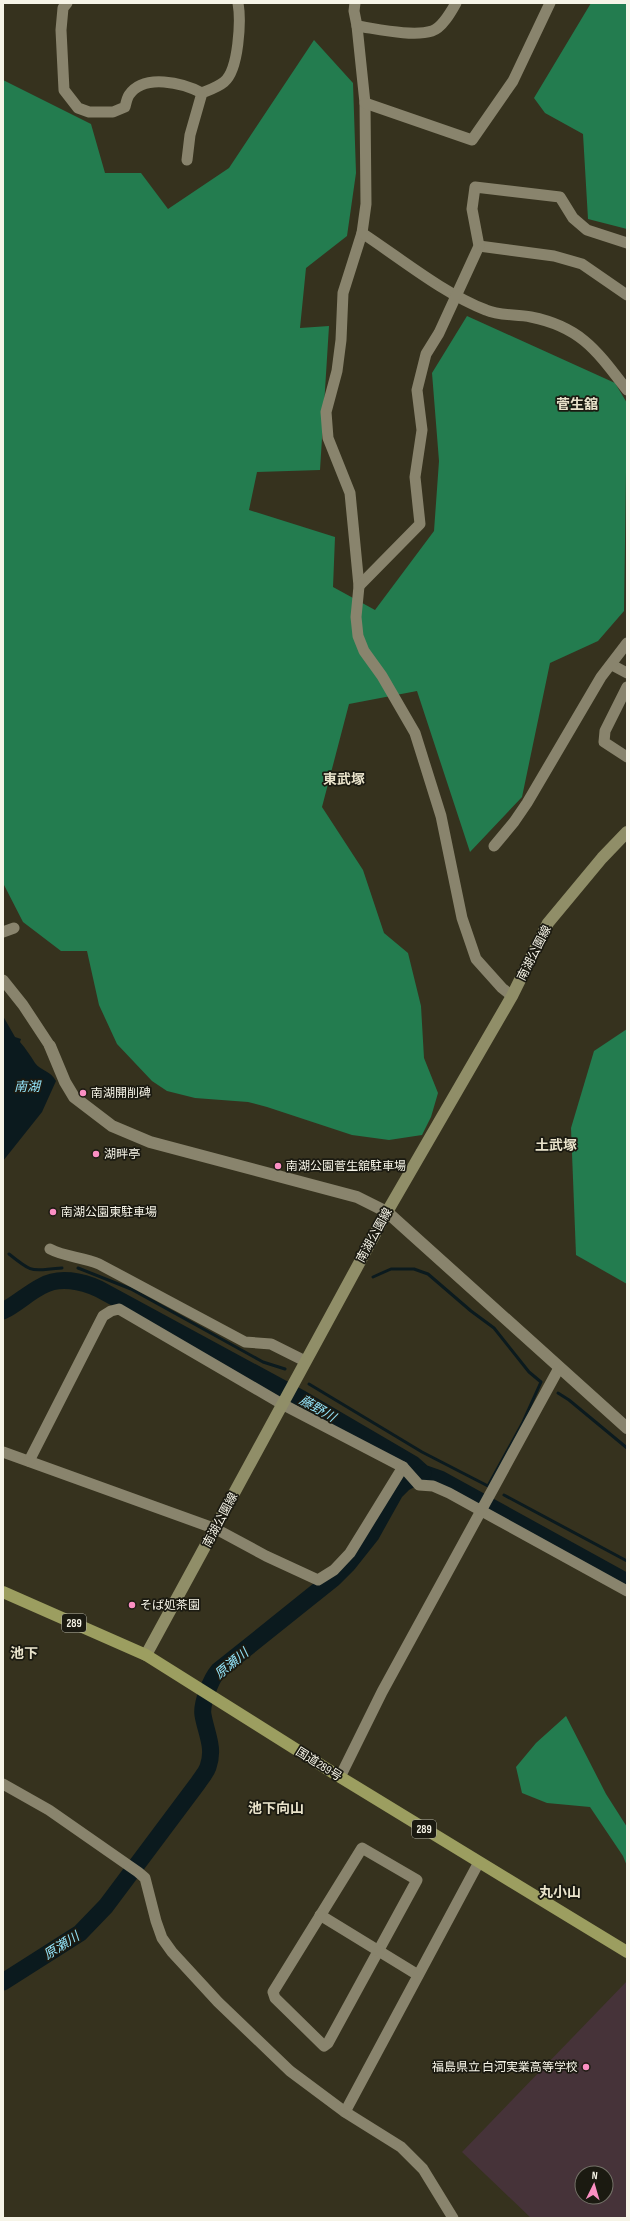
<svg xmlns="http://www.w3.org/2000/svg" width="630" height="2221" viewBox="0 0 630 2221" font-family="'Sofia Sans Condensed','Noto Sans JP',sans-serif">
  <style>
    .education { fill: #463339; fill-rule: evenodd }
    .forest { fill: #237c4f }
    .water { fill: #0b1a1e }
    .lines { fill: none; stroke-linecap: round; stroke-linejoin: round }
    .stream { stroke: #0b1a1e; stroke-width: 3 }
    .river { stroke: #0b1a1e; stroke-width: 17 }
    .minor { stroke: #89846d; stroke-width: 11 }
    .tertiary { stroke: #89846d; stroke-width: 12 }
    .secondary { stroke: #908e68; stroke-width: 12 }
    .trunk { stroke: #9c9e60; stroke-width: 12 }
    .poi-dot { fill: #fb8fc3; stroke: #1b1a11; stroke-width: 1.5 }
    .labels { text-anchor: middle; stroke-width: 3.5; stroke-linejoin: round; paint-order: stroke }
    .shield { fill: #1b1a11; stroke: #b4b3a7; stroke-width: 1 }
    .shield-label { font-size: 11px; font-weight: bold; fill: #f6f4e7 }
    .street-label { font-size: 12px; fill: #f6f4e7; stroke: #1b1a11 }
    .poi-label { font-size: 12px; fill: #f6f4e7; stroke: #1b1a11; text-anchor: start }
    .water-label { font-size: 13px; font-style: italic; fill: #93e3f9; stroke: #1b1a11 }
    .quarter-label { font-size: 14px; font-weight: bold; fill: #e9e3cb; stroke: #1b1a11 }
  </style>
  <rect width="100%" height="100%" fill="#36321e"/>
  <path class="education" d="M627,1981V2218H531L462,2152ZM582,2173H606V2197H582Z"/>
  <g class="forest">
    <polygon points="591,3 627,3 627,229 588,219 583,134 545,113 534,98"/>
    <polygon points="314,40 353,83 356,173 347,236 306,268 300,328 329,326 320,470 257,472 249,510 335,537 333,587 375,610 434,531 439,461 432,373 467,316 615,383 627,403 624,611 598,641 550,663 522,797 470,852 417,691 349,704 322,807 363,870 384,933 408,953 421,1006 424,1058 438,1093 431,1117 422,1135 389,1140 352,1135 267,1107 248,1102 195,1098 167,1091 152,1081 117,1044 99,1005 87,951 61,951 23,922 3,883 3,80 91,124 105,173 141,173 168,209 229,168"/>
    <polygon points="627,1029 627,1284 576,1255 571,1128 594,1051"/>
    <polygon points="566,1716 606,1794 627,1827 627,1866 623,1856 590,1807 547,1803 522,1793 516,1767 536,1743"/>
  </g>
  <path class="water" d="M3,1016L15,1037L21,1039L20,1042C26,1049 30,1055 35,1063C41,1071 51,1071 56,1081L42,1112L3,1161Z"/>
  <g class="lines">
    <g class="stream">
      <path d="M9,1254C35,1275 31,1270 62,1268"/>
      <polyline points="78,1268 131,1289 263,1362 285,1369"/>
      <polyline points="373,1277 391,1269 414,1269 428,1274 471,1311 494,1328 529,1372 541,1382 522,1424 488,1486"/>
      <polyline points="309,1384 422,1452 488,1486"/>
      <polyline points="558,1393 569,1400 627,1448"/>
      <polyline points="504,1495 627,1561"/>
    </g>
    <g class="river">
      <path d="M3,1311C17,1304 28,1293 42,1286C59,1276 82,1281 99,1289L302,1399L413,1464L423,1473L440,1479L627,1582"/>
      <path d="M3,1982L80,1933L106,1906L198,1783C201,1778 206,1773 208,1767C215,1748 206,1733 203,1715C201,1704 211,1679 218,1671L334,1578L348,1564L371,1535L395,1492L404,1483L423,1473"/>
    </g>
    <g class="minor">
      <path d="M67,3L63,8L61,30L64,90L78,108L89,112H113L125,107C126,103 127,98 129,95C144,73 183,83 202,93"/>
      <polyline points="355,3 354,11 357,26 365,103 366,204 362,233 343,293 341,340 337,371 326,412 328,438 350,493 359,586 356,617 358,636 364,651 382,676 415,733 441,816 462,918 476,959 502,988 512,996"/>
      <path d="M357,26C378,29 413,37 432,31C442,28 451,12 456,3"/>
      <polyline points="365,103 472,140 513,81 550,3"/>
      <path d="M187,160L190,135L202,93C209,90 218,87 224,82C239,70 241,20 238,3"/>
      <path d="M362,233C400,258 444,294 486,310C499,316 516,314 531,317C581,327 597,351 627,390"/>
      <polyline points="479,246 554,256 582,264 627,295"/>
      <polyline points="359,586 420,524 415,477 422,430 417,390 426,354 439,333 479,246 472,209 475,187 560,197 573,218 587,230 627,243"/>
      <polyline points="612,665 627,673"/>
      <polyline points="627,687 605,731 604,742 627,757"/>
      <polyline points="494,846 514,822 527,803 601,677 627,643"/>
      <polyline points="3,932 14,928"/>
      <polyline points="3,980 23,1005 50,1046"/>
      <path d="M50,1249C65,1257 83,1257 99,1264L245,1342L271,1344L305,1361"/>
      <polyline points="3,1452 216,1529 266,1556 318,1580 334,1570 350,1553 403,1467"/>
      <polyline points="29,1461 103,1316 111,1311 119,1309 282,1404 403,1467 419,1485 433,1486 449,1493 627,1591"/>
      <polyline points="340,1777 382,1692 559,1368"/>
      <polyline points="3,1784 49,1810 138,1872 145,1878 156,1921 162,1938 172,1952 218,2002 290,2071 345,2112 401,2147 423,2169 453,2218"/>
      <polygon points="362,1848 417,1880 328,2043 324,2046 275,1998 273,1992"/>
      <polyline points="320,1915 418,1975"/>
      <polyline points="345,2112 479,1862"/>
    </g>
    <polyline class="tertiary" points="50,1046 65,1082 74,1097 112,1126 150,1142 357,1197 387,1212 627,1428"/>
    <polyline class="secondary" points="146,1655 387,1212 512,996 548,923 602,858 627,832"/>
    <polyline class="trunk" points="3,1592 146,1655 340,1777 627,1952"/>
  </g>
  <g class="poi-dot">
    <circle cx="83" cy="1093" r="4"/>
    <circle cx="96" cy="1154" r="4"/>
    <circle cx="278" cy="1166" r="4"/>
    <circle cx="53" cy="1212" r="4"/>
    <circle cx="132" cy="1605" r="4"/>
    <circle cx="586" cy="2067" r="4"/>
  </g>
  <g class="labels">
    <g class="shield">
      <rect x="62" y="1614" width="24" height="18" rx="3"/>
      <rect x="412" y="1820" width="24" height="18" rx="3"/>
    </g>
    <g class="shield-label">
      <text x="74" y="1627">289</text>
      <text x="424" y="1833">289</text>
    </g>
    <g class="street-label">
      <text transform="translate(534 953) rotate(-63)" y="4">南湖公園線</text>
      <text transform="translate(374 1235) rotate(-61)" y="4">南湖公園線</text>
      <text transform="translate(220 1520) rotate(-62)" y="4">南湖公園線</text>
      <text transform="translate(319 1764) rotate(32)" y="4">国道289号</text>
    </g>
    <g class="poi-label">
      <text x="91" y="1097">南湖開削碑</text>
      <text x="104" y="1158">湖畔亭</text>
      <text x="286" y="1170">南湖公園菅生舘駐車場</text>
      <text x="61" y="1216">南湖公園東駐車場</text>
      <text x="140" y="1609">そば処茶園</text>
      <text x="578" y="2071" text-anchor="end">福島県立 白河実業高等学校</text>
    </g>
    <g class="water-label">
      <text x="27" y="1091">南湖</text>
      <text transform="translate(318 1408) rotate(30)" y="5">藤野川</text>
      <text transform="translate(231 1663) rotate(-40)" y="5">原瀬川</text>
      <text transform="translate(61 1945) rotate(-33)" y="5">原瀬川</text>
    </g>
    <g class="quarter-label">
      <text x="577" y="409">菅生舘</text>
      <text x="344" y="784">東武塚</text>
      <text x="556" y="1150">土武塚</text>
      <text x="24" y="1658">池下</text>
      <text x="276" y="1813">池下向山</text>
      <text x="560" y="1897">丸小山</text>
    </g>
  </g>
  <rect width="630" height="2221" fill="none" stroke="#f6f4e7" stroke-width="8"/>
  <g transform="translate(594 2185) rotate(5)"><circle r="19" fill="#1b1a11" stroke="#737167"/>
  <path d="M0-3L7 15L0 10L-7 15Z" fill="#fb8fc3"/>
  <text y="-6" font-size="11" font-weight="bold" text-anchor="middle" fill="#f6f4e7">N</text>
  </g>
</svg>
